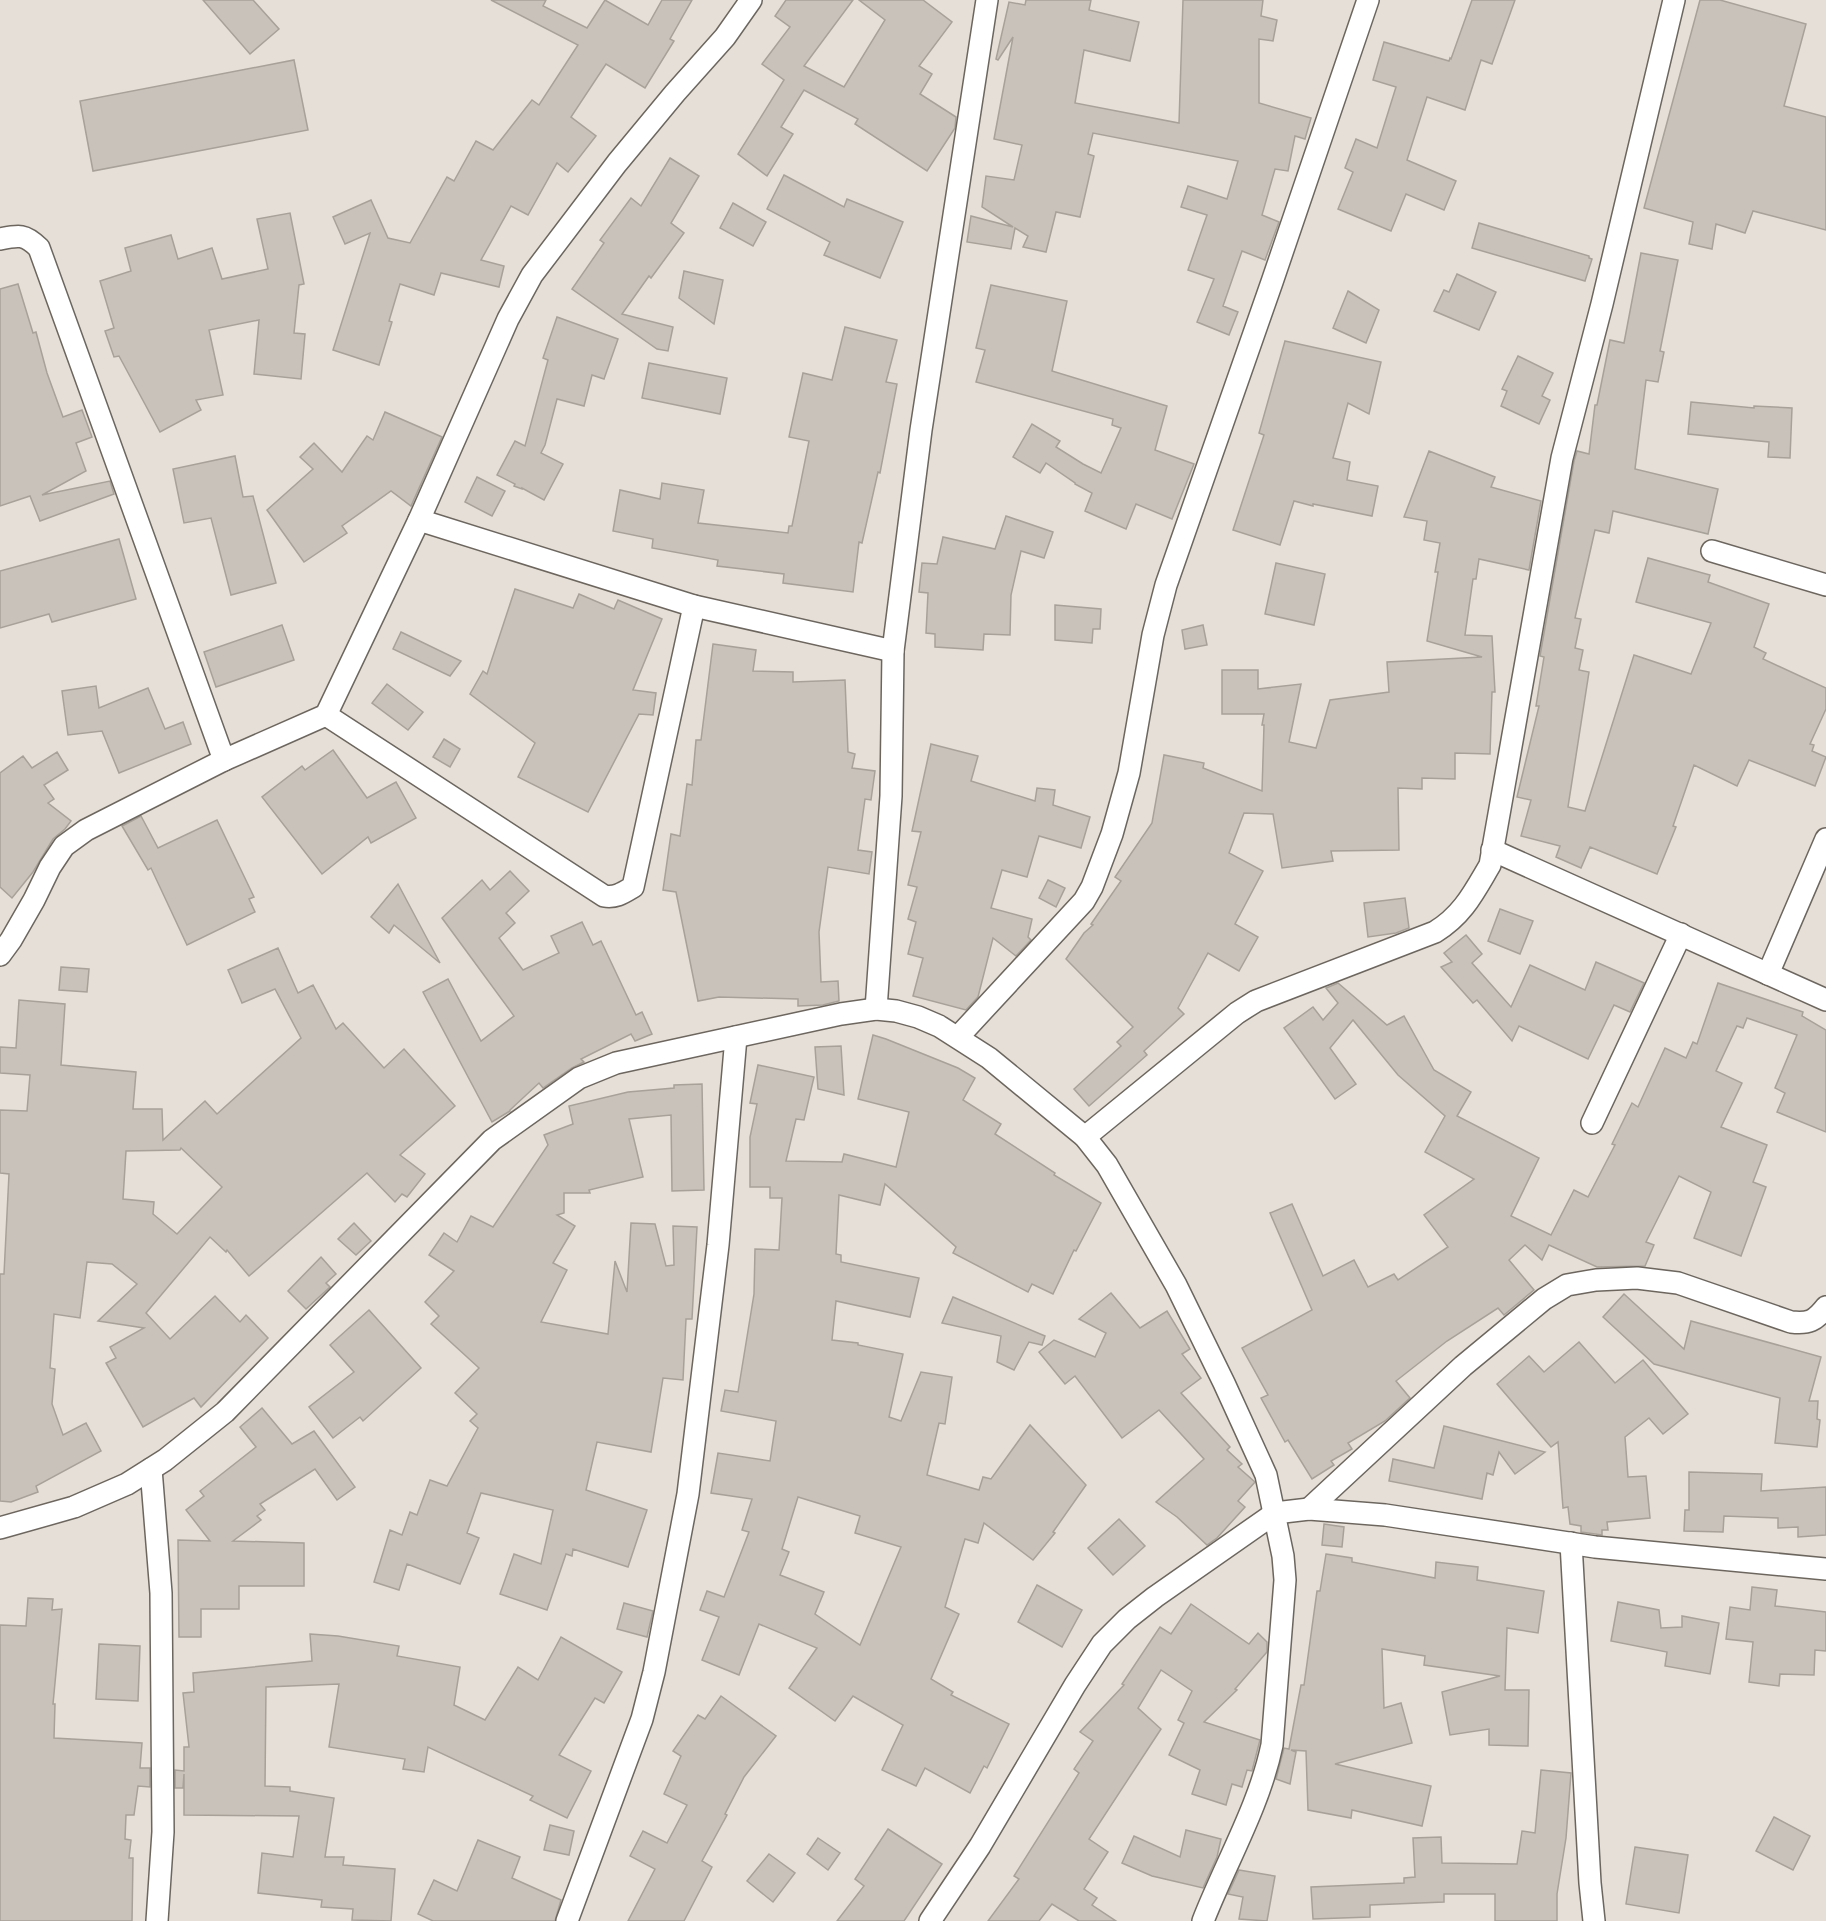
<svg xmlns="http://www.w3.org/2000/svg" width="1826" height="1921" viewBox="0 0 1826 1921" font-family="Raleway,sans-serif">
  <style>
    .building { fill: #c9c2ba; stroke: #a7a199; stroke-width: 1.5; fill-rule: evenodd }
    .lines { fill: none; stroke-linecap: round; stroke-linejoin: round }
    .minor-casing { stroke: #6c665f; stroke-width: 24 }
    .minor { stroke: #fff; stroke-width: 21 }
  </style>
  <rect width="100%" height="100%" fill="#e5dfd7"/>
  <g class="building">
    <polygon points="203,0 253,0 279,29 250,54"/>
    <polygon points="491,0 546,0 543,6 587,28 605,0 648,25 662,0 692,0 670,39 674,41 645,88 606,64 571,117 596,136 568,172 557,163 528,215 511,206 481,260 504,266 499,287 441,273 434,295 400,284 389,321 392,322 379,365 333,350 370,233 345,244 333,217 371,200 388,238 410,243 447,177 454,181 476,141 493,150 532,100 539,105 578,45"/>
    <polygon points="786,0 853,0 804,66 844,87 885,20 859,0 923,0 952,22 919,66 932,74 920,94 956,117 955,128 927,171 855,124 858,119 804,90 781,127 793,134 767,176 738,154 784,80 762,64 790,27 775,16"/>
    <polygon points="1026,0 1091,0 1089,10 1139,22 1130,61 1084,50 1075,103 1179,123 1183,0 1263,0 1261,16 1277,20 1273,41 1259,39 1259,103 1311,118 1305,139 1295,136 1288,171 1275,169 1262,215 1279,222 1265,260 1242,251 1223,306 1238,312 1229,335 1197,322 1214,279 1188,270 1207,215 1181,207 1188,186 1227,199 1238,161 1093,133 1088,154 1094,156 1080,217 1056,212 1046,252 1023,247 1028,236 1015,228 1011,249 967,242 971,216 1013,227 982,207 986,176 1014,180 1022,145 994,139 1013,37 998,60 996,59 1009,2 1025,5"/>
    <polygon points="1472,0 1515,0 1492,64 1481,60 1465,110 1427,97 1407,160 1456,181 1444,210 1406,194 1391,231 1338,209 1353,172 1345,168 1356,139 1377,148 1396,87 1373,80 1384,42 1449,61 1450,58 1451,59"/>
    <polygon points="1700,0 1720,0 1806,24 1784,106 1826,117 1826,230 1753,211 1745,233 1716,224 1712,249 1689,244 1693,222 1644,208"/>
    <polygon points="294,60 308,130 93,171 80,101"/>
    <polygon points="670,158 699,176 671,223 684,233 651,278 649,276 622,314 673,327 668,351 657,349 572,289 604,243 600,240 631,198 641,206"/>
    <polygon points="784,175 844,207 847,199 903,222 880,278 824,255 830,242 767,209"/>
    <polygon points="733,203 766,222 753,246 720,228"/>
    <polygon points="290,213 304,284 299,285 294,333 305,334 301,379 254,374 259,320 209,330 223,395 196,400 201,410 160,432 119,356 114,357 105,331 114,328 100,281 131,271 125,248 171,235 178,259 212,248 222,279 268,269 257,219"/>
    <polygon points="1479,223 1589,256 1589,258 1592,259 1585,281 1472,248"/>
    <polygon points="1641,253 1678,260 1660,351 1664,352 1658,382 1646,380 1635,469 1718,489 1708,534 1613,511 1609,533 1595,530 1575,618 1581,619 1575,648 1583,650 1579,670 1589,672 1568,807 1585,811 1634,655 1691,674 1711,623 1636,602 1648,558 1710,575 1708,582 1769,604 1754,647 1766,653 1763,659 1826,688 1826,709 1810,744 1814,745 1812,751 1826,757 1815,786 1749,760 1737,786 1694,765 1673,826 1676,827 1657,874 1590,847 1581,868 1556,857 1560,846 1521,836 1531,800 1517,797 1539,706 1536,706 1544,657 1540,656 1574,461 1577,451 1589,454 1595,405 1597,405 1610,340 1624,343"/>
    <polygon points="684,271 723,280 714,324 679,298"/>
    <polygon points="1457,274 1496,292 1479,330 1434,311 1444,290 1449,292"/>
    <polygon points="18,284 33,333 36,332 47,373 63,417 82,410 92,437 76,443 86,471 42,495 110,481 114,494 40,521 30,496 0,506 0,289"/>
    <polygon points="991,285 1067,301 1052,371 1167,406 1155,450 1194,464 1172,519 1136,504 1126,529 1085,511 1092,493 1075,484 1075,483 1046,463 1040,473 1013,457 1032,424 1060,441 1056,447 1083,464 1101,473 1121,428 1112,425 1113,419 976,382 985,350 976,348"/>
    <polygon points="1348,291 1379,310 1366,343 1333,328"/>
    <polygon points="557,317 618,339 604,379 592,375 584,406 557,399 545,445 541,453 563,464 544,500 522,488 522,489 514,486 515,484 497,475 515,441 525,446 548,360 543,358"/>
    <polygon points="845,327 897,340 886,382 897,384 880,473 878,472 862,543 859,542 853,592 783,583 784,574 717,566 718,560 652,548 653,539 613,531 620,490 660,499 662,483 704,490 698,523 788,533 789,526 792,526 809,441 789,437 803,373 832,380"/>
    <polygon points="1285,341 1381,362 1369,414 1348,403 1333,458 1350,462 1347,480 1378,486 1372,516 1313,504 1313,506 1294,501 1280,545 1233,530 1264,435 1259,433"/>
    <polygon points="1518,356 1553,373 1542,396 1550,400 1539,424 1501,406 1507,391 1502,389"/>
    <polygon points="649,363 727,378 720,414 642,398"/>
    <polygon points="1691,402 1754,408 1754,406 1792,408 1790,458 1768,457 1769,442 1688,434"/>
    <polygon points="385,412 442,437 411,506 391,491 342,526 347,533 304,562 267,510 313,469 300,457 314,443 342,472 367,436 373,440"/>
    <polygon points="1429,451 1495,477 1491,487 1541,501 1529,570 1479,559 1476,579 1473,579 1465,635 1492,636 1495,692 1492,692 1490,754 1455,753 1455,779 1422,778 1422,789 1398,788 1399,850 1331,851 1333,861 1282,868 1273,814 1244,813 1229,853 1263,871 1235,924 1258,937 1239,971 1208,953 1178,1008 1184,1014 1144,1051 1147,1055 1089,1106 1074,1089 1121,1046 1117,1042 1133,1027 1066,959 1084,933 1093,925 1091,924 1121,881 1115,877 1152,823 1164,755 1204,763 1203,768 1262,791 1264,725 1262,725 1264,714 1222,714 1222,670 1258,670 1258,689 1301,684 1289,742 1316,748 1330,700 1389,692 1387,662 1482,657 1427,641 1438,572 1435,572 1440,543 1424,540 1427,521 1404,517"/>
    <polygon points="235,456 243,497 253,496 276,583 231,595 211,518 184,523 173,469"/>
    <polygon points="477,477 505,491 492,516 465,502"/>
    <polygon points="1006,516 1053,532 1044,558 1021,551 1011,595 1010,635 984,634 983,650 935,647 935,634 926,633 928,593 919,592 922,563 937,564 943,537 995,549"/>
    <polygon points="119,539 136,599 52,622 49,614 0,628 0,571"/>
    <polygon points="1276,563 1325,574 1314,625 1265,614"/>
    <polygon points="515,589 573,608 579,594 614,609 618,600 662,619 633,690 656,693 653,715 639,714 588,812 518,777 535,743 470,694 483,671 487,674"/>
    <polygon points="1055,605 1101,609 1100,629 1093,629 1092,643 1055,640"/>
    <polygon points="282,625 294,660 216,687 204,652"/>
    <polygon points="1203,625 1207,645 1185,649 1182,630"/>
    <polygon points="401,632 461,661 450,676 393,649"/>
    <polygon points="713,644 756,650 753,671 793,672 793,682 845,680 848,752 855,754 852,768 875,771 871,800 865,799 858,850 872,852 869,874 828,867 819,932 821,982 838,981 839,1001 823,1005 798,1006 798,999 719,997 698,1001 676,892 663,890 671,834 680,836 687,784 692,785 696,740 701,740"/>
    <polygon points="387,684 423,712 408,730 372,703"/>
    <polygon points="96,686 99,708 148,688 165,729 183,722 191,744 119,773 102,731 68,735 62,691"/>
    <polygon points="444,739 460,749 450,767 433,757"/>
    <polygon points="931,744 978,756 971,781 1035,801 1037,788 1055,790 1053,805 1090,817 1081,848 1039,836 1027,877 1002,870 991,908 1032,919 1028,937 1031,940 1016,956 993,938 978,997 966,1010 913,996 923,958 908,954 916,922 908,919 917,887 908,885 921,832 912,831"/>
    <polygon points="333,750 367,798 396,782 416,818 371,843 368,837 322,874 262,797 302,766 305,770"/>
    <polygon points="57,752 68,770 44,785 54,799 48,803 71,821 65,829 53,839 33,872 12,898 0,887 0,773 23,756 32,768"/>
    <polygon points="141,816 158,848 217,820 254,897 249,899 255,912 187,945 151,868 148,870 122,826"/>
    <polygon points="510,871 529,891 506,913 515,923 499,938 523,970 559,953 551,936 582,922 593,945 601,941 636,1015 642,1012 652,1034 635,1041 631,1034 581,1059 584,1062 572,1068 543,1088 539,1083 510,1110 510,1111 492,1122 423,992 448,979 481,1041 514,1016 442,918 482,880 490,890"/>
    <polygon points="1048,880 1065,888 1056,907 1039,898"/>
    <polygon points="398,884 440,963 394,925 389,933 371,917"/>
    <polygon points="1405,898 1409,928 1396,933 1368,937 1364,903"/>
    <polygon points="1500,909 1533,921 1520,954 1488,941"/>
    <polygon points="1466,935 1482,954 1472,963 1511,1007 1530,965 1585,990 1596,962 1644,983 1630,1012 1614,1005 1588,1059 1519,1026 1512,1041 1477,1000 1473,1003 1441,967 1452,962 1444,953"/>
    <path d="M278,948L298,993L313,985L336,1029L343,1023L384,1068L404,1049L455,1106L400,1155L425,1174L407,1197L402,1194L395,1202L367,1173L249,1276L227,1250L226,1252L210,1237L146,1313L170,1339L215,1296L240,1322L246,1315L268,1338L201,1407L194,1398L143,1427L106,1363L116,1358L110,1347L144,1328L98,1321L137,1284L112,1264L87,1262L80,1318L54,1314L50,1368L55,1369L52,1404L63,1435L86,1423L101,1451L36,1486L38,1492L11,1502L0,1501V1274H4L9,1174L0,1173V1110L27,1111L30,1075L0,1073V1047L16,1048L19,1000L65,1004L61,1065L136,1072L133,1109H162L163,1140L205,1101L217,1114L301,1038L275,989L242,1003L228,970ZM181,1148L222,1187L177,1234L153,1214L154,1202L123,1199L126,1151L180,1150Z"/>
    <polygon points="61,967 89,969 87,992 59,990"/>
    <polygon points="1338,983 1387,1025 1404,1016 1434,1070 1471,1092 1457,1116 1539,1158 1511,1216 1551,1235 1574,1190 1588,1197 1615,1145 1612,1144 1632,1103 1638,1107 1665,1048 1686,1058 1693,1042 1697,1044 1718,983 1803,1012 1802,1016 1826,1030 1826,1132 1777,1112 1785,1093 1775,1088 1797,1035 1747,1018 1743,1028 1737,1026 1716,1071 1742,1083 1721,1127 1767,1145 1753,1182 1766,1187 1741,1256 1694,1238 1711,1192 1679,1176 1646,1242 1654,1245 1645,1266 1597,1267 1549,1245 1542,1260 1525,1245 1509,1260 1534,1290 1504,1315 1498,1308 1447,1341 1396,1381 1410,1398 1385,1421 1348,1443 1352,1449 1331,1461 1334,1465 1312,1479 1288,1440 1285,1442 1261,1398 1268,1395 1242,1348 1312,1310 1270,1213 1292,1204 1323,1276 1354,1260 1368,1287 1394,1274 1398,1280 1448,1247 1424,1215 1474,1179 1425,1152 1445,1116 1398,1075 1353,1020 1330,1048 1356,1084 1335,1099 1284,1028 1313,1007 1323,1020 1338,1003 1326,988"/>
    <path d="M873,1035L886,1039L958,1068L975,1078L963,1100L1001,1124L995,1134L1055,1173L1054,1175L1101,1203L1076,1251L1074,1250L1053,1294L1032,1284L1028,1292L953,1253L956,1247L885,1184L880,1205L839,1195L836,1254L841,1255V1262L919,1278L910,1317L836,1301L832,1340L858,1343V1345L903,1354L889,1417L901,1421L921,1372L952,1377L945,1424L939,1423L927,1475L979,1490L983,1477L991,1479L1030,1425L1086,1485L1053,1532L1055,1533L1033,1560L984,1523L978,1543L965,1539L945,1607L959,1614L931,1679L953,1692L951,1695L1009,1724L987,1768L984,1766L970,1793L925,1768L916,1786L882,1770L903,1725L853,1696L835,1721L789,1688L817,1648L759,1624L739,1675L702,1660L719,1617L700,1610L707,1591L724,1597L749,1532L742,1530L752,1499L711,1493L718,1453L770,1461L776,1421L721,1411L725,1390L738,1392L754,1294L755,1249L779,1250L782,1198H770V1187H750V1137L757,1104L750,1103L758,1065L814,1077L804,1120L796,1119L786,1161L842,1162L844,1154L896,1167L909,1112L858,1099ZM798,1497L860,1516L855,1533L901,1547L860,1645L815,1614L824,1592L780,1575L789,1552L782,1549Z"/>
    <polygon points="841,1046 844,1095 818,1089 815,1047"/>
    <polygon points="702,1084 704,1190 672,1191 671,1115 629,1119 643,1177 589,1190 590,1193 564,1193 564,1213 557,1215 575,1226 553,1263 567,1270 541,1322 608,1334 615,1261 627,1292 631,1223 655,1224 666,1266 674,1265 673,1226 697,1227 692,1319 686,1319 683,1380 663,1378 651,1452 597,1442 586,1490 647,1510 628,1567 573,1549 572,1556 566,1554 547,1610 500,1594 514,1554 541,1564 553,1510 481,1493 467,1533 479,1538 460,1584 407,1564 399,1590 374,1582 390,1530 402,1535 410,1512 417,1515 430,1480 447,1486 478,1428 470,1421 477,1414 455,1393 479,1368 431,1324 439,1316 425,1302 454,1271 429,1255 444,1233 457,1242 471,1216 493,1227 548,1145 544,1135 573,1124 569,1106 628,1092 674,1088 674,1085"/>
    <polygon points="354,1223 371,1241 356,1255 338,1239"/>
    <polygon points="321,1257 336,1274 326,1283 330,1287 306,1309 288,1291"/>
    <polygon points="1111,1293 1140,1328 1167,1311 1190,1349 1182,1354 1201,1378 1181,1393 1230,1447 1227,1450 1242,1464 1238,1467 1255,1482 1238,1501 1245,1507 1217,1538 1207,1545 1177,1517 1156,1502 1204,1459 1159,1410 1122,1438 1075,1376 1065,1384 1039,1352 1054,1340 1095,1357 1106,1333 1079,1319"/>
    <polygon points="1624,1294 1684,1349 1691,1321 1821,1357 1809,1401 1818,1401 1817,1419 1820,1420 1817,1447 1775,1443 1780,1398 1654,1364 1603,1317"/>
    <polygon points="953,1297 1045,1336 1042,1345 1029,1342 1014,1370 997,1362 1001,1336 942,1323"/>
    <polygon points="369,1310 421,1368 363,1421 360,1417 333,1438 309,1407 354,1372 330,1345"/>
    <polygon points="1579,1342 1615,1383 1643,1360 1688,1414 1663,1434 1649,1418 1625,1437 1628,1477 1646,1476 1650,1518 1607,1522 1608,1530 1602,1530 1602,1535 1581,1532 1581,1526 1570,1524 1568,1507 1563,1508 1558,1442 1551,1447 1497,1384 1529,1356 1544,1372"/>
    <polygon points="262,1408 292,1444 314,1431 355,1487 337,1500 315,1469 260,1504 265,1510 257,1516 261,1520 233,1541 304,1543 304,1586 239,1586 239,1609 201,1609 201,1637 179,1637 178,1540 210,1541 186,1510 204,1496 200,1491 256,1447 240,1427"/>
    <polygon points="1444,1426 1487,1437 1545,1452 1515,1474 1499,1452 1493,1475 1487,1473 1482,1499 1389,1481 1393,1459 1434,1468"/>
    <polygon points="1689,1472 1762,1474 1761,1491 1826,1487 1826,1535 1798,1537 1798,1527 1778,1528 1778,1518 1724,1516 1723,1532 1684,1531 1685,1510 1689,1510"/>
    <polygon points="1119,1519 1145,1546 1113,1575 1088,1548"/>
    <polygon points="1324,1524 1344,1527 1342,1547 1322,1545"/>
    <polygon points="1326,1554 1352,1558 1352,1562 1435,1578 1436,1562 1478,1567 1477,1580 1544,1591 1538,1633 1507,1628 1505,1690 1529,1690 1528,1746 1489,1745 1489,1729 1450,1735 1442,1692 1500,1676 1424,1665 1425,1656 1382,1649 1384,1708 1401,1703 1412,1743 1335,1764 1431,1786 1422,1826 1352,1810 1351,1818 1308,1810 1306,1751 1291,1750 1296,1752 1290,1784 1276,1779 1284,1748 1289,1749 1301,1685 1304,1685 1317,1591 1320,1591"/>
    <polygon points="1037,1585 1082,1610 1062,1647 1018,1622"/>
    <polygon points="1752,1587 1777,1590 1775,1606 1826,1612 1826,1651 1815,1650 1814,1675 1780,1674 1779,1686 1749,1682 1753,1642 1726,1639 1730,1607 1750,1610"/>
    <polygon points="28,1598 53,1599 52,1610 62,1609 53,1704 55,1704 54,1738 142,1743 140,1768 150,1768 150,1787 138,1786 134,1815 126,1815 125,1839 131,1840 129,1858 133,1858 132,1921 0,1921 0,1625 26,1626"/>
    <polygon points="1618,1602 1659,1610 1661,1628 1682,1627 1682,1616 1719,1623 1710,1674 1665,1666 1667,1652 1611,1641"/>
    <polygon points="624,1603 653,1611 647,1637 617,1629"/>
    <polygon points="1191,1604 1249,1644 1258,1633 1267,1642 1267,1652 1235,1689 1237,1690 1204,1722 1260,1740 1252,1771 1247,1770 1242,1787 1232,1784 1226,1805 1192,1794 1200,1770 1169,1755 1184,1723 1178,1720 1192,1691 1161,1670 1138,1708 1161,1729 1089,1839 1108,1852 1084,1889 1097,1898 1092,1905 1116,1921 1079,1921 1052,1904 1039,1921 988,1921 1019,1879 1014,1876 1079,1773 1074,1769 1093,1741 1080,1732 1124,1685 1122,1684 1160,1627 1171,1634"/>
    <polygon points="310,1634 338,1636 399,1646 397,1656 460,1667 454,1705 485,1720 518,1667 538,1680 561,1637 622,1672 604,1703 595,1698 559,1755 591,1771 567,1818 530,1800 533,1796 428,1747 424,1772 403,1769 405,1759 329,1747 339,1684 266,1687 265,1786 290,1787 290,1791 334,1798 325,1857 344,1857 343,1865 395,1869 391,1921 352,1920 353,1909 321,1907 322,1900 258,1893 262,1853 293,1857 299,1816 184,1815 184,1774 183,1788 175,1788 175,1770 184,1771 184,1747 189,1747 183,1693 194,1692 193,1673 312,1661"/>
    <polygon points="99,1644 140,1646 138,1701 96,1699"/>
    <polygon points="721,1696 776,1736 744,1777 725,1814 727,1815 702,1861 712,1867 684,1921 628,1921 655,1869 630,1856 643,1831 667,1843 687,1805 664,1794 681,1756 673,1751 698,1715 705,1719"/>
    <polygon points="1541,1770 1571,1773 1566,1838 1557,1894 1557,1921 1495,1921 1495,1894 1444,1894 1444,1902 1370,1905 1370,1917 1313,1919 1311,1887 1404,1883 1404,1878 1415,1877 1413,1838 1441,1837 1442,1863 1517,1864 1522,1831 1535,1833"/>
    <polygon points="1774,1817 1810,1836 1793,1870 1756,1851"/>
    <polygon points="550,1825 574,1831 569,1855 544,1850"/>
    <polygon points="888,1829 942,1864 904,1921 837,1921 864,1886 855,1879"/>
    <polygon points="1186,1830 1221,1839 1217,1857 1203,1888 1152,1876 1122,1863 1134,1836 1180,1857"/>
    <polygon points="818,1838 840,1853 828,1870 807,1854"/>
    <polygon points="478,1840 520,1857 512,1878 561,1900 555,1921 433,1921 418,1914 434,1880 457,1891"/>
    <polygon points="1635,1847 1688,1855 1679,1913 1626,1904"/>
    <polygon points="769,1854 795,1873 773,1902 747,1881"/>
    <polygon points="1239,1870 1275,1876 1267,1921 1239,1919 1243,1897 1228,1894"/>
  </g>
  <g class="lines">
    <g class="minor-casing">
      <g id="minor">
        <path d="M0,239C19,235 25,234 39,248L224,760"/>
        <polyline points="419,520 694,606 893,651"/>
        <polyline points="1712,551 1826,585"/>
        <path d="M326,715L604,896C616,898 623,893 633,887L694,606"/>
        <polyline points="1492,850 1826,1000"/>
        <polyline points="0,955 11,940 34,900 50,867 64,846 86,830 224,760 326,715 419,520 508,319 532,275 617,163 675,93 725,37 751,0"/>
        <polyline points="1768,974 1826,839"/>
        <polyline points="876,1009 891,796 893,651 921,430 987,0"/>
        <polyline points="958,1037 1084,901 1092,887 1112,834 1129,773 1153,635 1166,585 1272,282 1368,0"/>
        <polyline points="1592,1123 1681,934"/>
        <path d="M1085,1137L1237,1013L1256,1001L1435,932C1463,915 1474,892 1490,865L1562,458L1602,304L1674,0"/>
        <polyline points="151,1469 161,1593 163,1832 157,1921"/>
        <path d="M1309,1509L1463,1366L1544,1299L1567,1285L1596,1280L1637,1278L1678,1283L1791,1322C1809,1324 1815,1321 1826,1307"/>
        <path d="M0,1528L74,1507L127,1484L165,1460L225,1412L492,1140L579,1078L616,1063L841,1014L876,1009L896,1011L918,1017L939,1026L989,1058L1085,1137L1107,1165L1176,1285L1224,1383L1266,1475L1283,1556L1285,1580L1272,1745C1259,1807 1226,1862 1203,1921"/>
        <polyline points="1571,1543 1590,1883 1594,1921"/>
        <polyline points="567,1921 642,1719 654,1672 688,1494 718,1245 736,1037"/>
        <polyline points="930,1921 980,1846 1075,1685 1102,1644 1127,1619 1155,1597 1275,1513 1309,1509 1385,1515 1595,1547 1826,1569"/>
      </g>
    </g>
    <use href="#minor" class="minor"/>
  </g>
</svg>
